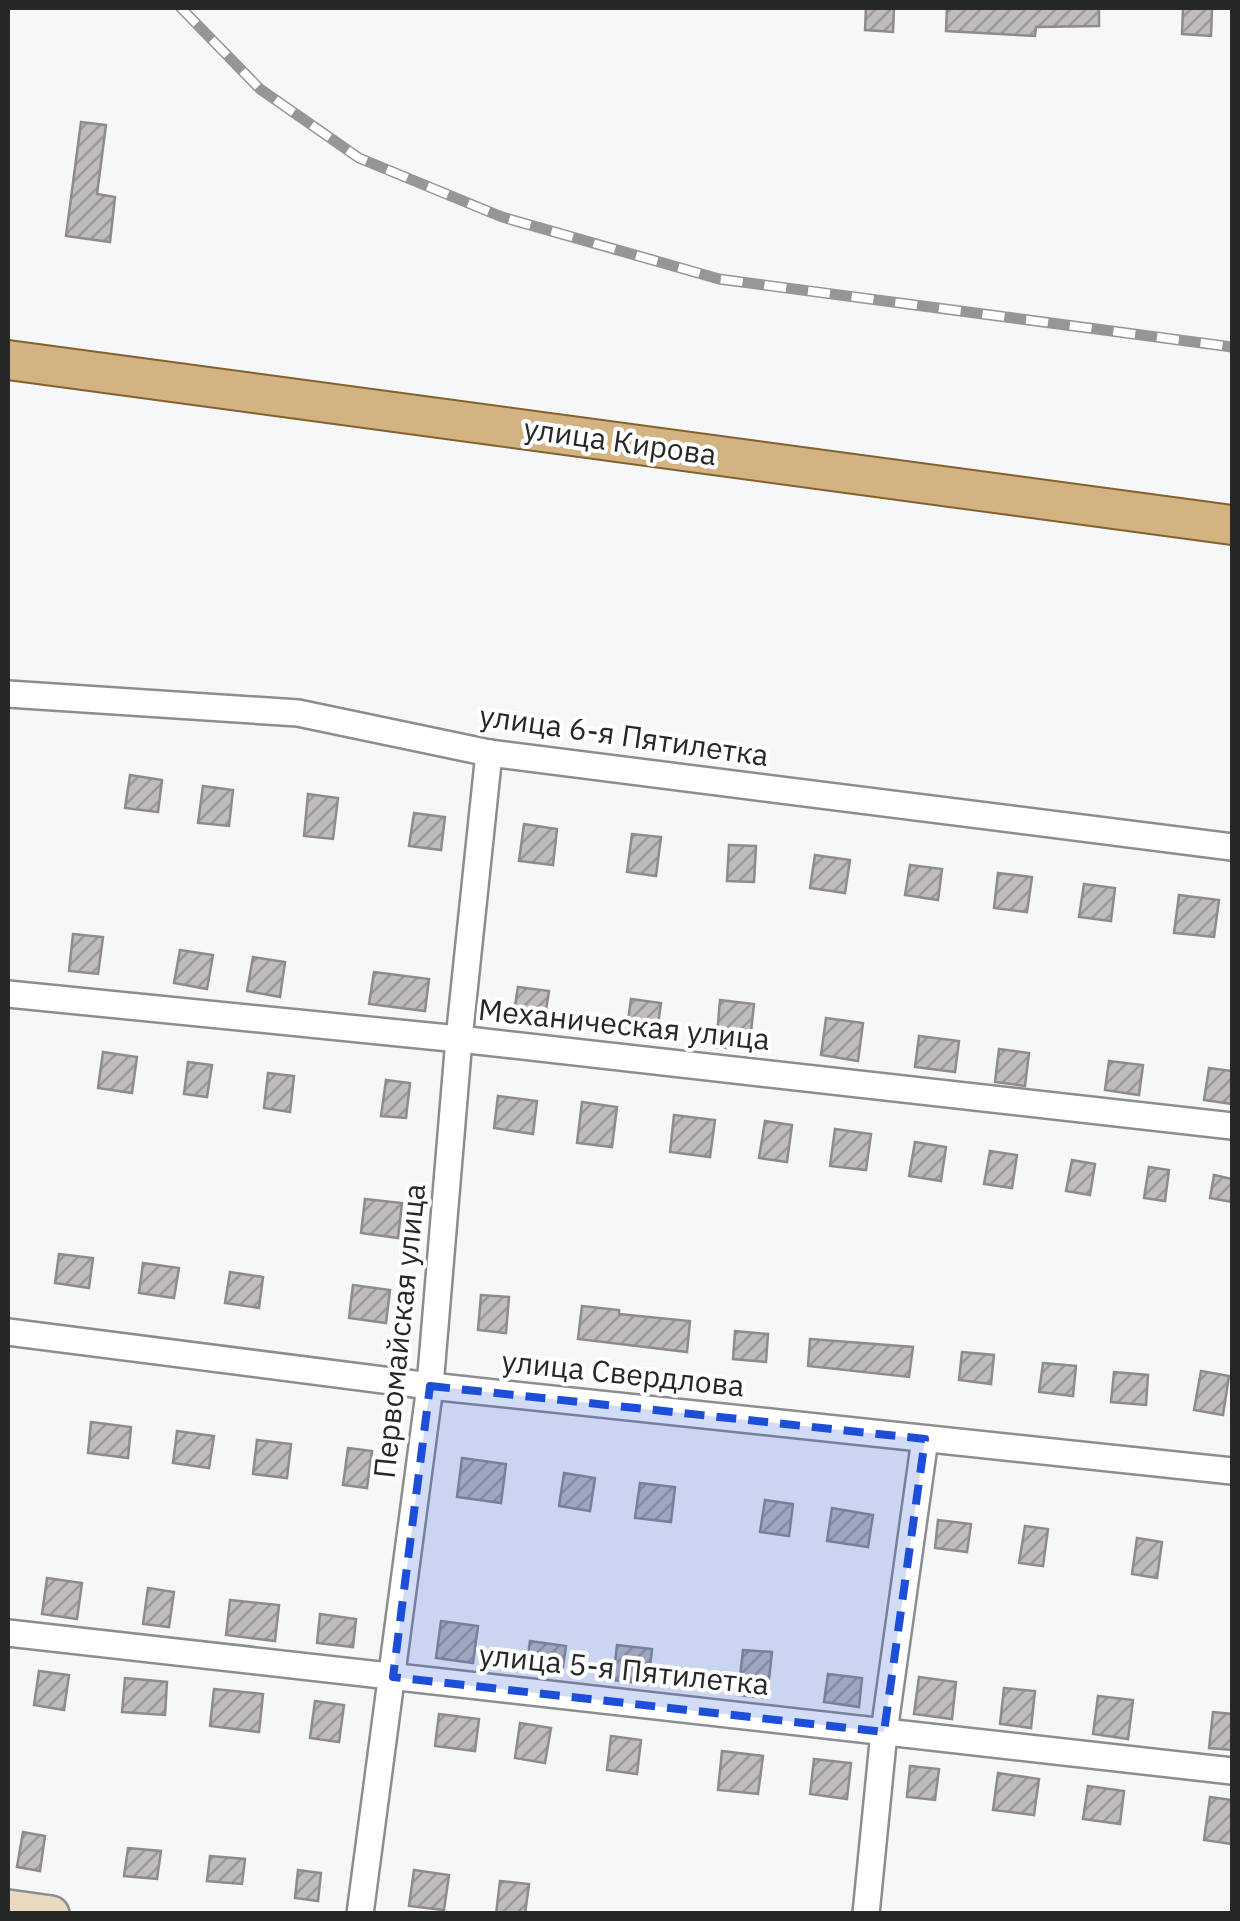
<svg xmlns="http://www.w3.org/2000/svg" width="1240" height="1921" viewBox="0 0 1240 1921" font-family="'IBM Plex Sans',sans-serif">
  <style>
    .building { fill: url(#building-hatch); stroke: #8e8c8b; stroke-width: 2.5 }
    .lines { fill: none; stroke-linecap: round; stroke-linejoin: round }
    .street-casing { stroke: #8c8d8f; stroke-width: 30 }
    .secondary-casing { stroke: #8c8d8f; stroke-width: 40 }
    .primary-casing { stroke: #84612c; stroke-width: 42 }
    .street { stroke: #fff; stroke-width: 25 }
    .secondary { stroke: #e9d9c0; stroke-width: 35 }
    .primary { stroke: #d3b382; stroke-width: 38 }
    .rail-casing { stroke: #959697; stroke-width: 11 }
    .rail { stroke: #fff; stroke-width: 8; stroke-dasharray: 22; stroke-linecap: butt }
    .marked { fill: #1d4ed8; fill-opacity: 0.2; stroke: #1d4ed8; stroke-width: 8; stroke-dasharray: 20 12; stroke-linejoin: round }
    .labels { text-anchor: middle; stroke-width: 8; stroke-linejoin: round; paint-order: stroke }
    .street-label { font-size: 30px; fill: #262727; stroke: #fff }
  </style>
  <defs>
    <pattern id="building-hatch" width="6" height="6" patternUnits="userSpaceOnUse" patternTransform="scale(2.5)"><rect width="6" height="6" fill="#bfbcbb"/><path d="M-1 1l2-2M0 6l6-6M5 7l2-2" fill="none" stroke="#9b9998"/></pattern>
  </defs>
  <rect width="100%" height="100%" fill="#f5f7f9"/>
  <g class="building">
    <polygon points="866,8 894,8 893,32 865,30"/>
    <polygon points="947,8 1099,8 1099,26 1036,27 1035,36 946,31"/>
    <polygon points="1183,8 1212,8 1211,36 1182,34"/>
    <polygon points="81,122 106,125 97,194 115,197 110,242 66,236"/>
    <polygon points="130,775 162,780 158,812 125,808"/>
    <polygon points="203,786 233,790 229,826 198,823"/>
    <polygon points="308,794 338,798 333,839 304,836"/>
    <polygon points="414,813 445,817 441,850 409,846"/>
    <polygon points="524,824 557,829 553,865 519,861"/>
    <polygon points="632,834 661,837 656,876 627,872"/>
    <polygon points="729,845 756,846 754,882 727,881"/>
    <polygon points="815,855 850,860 845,893 810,888"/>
    <polygon points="910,865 942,869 938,900 905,895"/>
    <polygon points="998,873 1032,877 1027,912 994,908"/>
    <polygon points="1084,884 1115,888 1111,921 1079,917"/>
    <polygon points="1179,895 1219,900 1214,937 1174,933"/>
    <polygon points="73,934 103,937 98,974 69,971"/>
    <polygon points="180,950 213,955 207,989 174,983"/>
    <polygon points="253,957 285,962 280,997 247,991"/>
    <polygon points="374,972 429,979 425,1011 369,1004"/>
    <polygon points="518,987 549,991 544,1022 513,1018"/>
    <polygon points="631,999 661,1003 656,1039 626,1035"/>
    <polygon points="720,1000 754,1004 749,1050 716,1047"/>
    <polygon points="826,1018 863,1023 858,1061 821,1055"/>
    <polygon points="919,1036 959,1041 955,1072 915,1067"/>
    <polygon points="999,1049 1029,1053 1025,1086 995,1082"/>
    <polygon points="103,1052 137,1057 132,1093 98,1088"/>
    <polygon points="1109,1061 1143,1065 1139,1095 1105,1090"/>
    <polygon points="188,1062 212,1065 207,1097 184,1094"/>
    <polygon points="1209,1068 1232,1071 1232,1104 1204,1100"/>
    <polygon points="268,1073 294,1076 290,1112 264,1108"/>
    <polygon points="386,1080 410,1083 406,1118 381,1116"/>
    <polygon points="498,1096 537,1101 533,1134 494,1128"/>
    <polygon points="582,1102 617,1107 612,1147 577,1143"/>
    <polygon points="674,1115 715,1120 710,1157 670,1152"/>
    <polygon points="765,1121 792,1125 787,1162 759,1158"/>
    <polygon points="835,1129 871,1134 866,1170 830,1166"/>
    <polygon points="915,1142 946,1147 941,1181 909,1176"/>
    <polygon points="990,1151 1017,1155 1012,1188 984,1184"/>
    <polygon points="1072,1160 1095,1164 1090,1195 1066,1191"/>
    <polygon points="1149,1167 1169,1170 1165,1201 1144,1198"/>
    <polygon points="1214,1175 1232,1179 1232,1202 1210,1198"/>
    <polygon points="365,1199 402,1203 398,1238 361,1233"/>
    <polygon points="59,1254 93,1258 89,1288 55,1283"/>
    <polygon points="143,1263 179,1268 174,1298 139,1293"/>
    <polygon points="230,1272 263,1277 259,1308 225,1303"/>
    <polygon points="353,1285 390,1290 386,1323 349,1318"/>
    <polygon points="481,1295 509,1297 506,1333 478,1330"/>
    <polygon points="582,1306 619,1310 619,1314 690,1321 687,1352 578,1339"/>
    <polygon points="735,1331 768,1334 766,1362 733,1359"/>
    <polygon points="810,1339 913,1347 909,1377 808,1366"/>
    <polygon points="962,1352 994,1355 991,1384 959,1380"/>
    <polygon points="1043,1363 1076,1366 1073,1396 1039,1392"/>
    <polygon points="1201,1371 1229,1376 1223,1415 1194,1410"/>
    <polygon points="1114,1372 1148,1375 1146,1405 1111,1402"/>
    <polygon points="91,1422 131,1427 128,1458 88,1453"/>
    <polygon points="177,1431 214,1436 209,1468 173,1463"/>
    <polygon points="257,1440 291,1444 287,1478 253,1474"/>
    <polygon points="348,1448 372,1451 367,1488 343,1485"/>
    <polygon points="462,1458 506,1464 501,1503 457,1497"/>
    <polygon points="564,1473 595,1478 590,1511 559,1506"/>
    <polygon points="640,1483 675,1487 671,1522 635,1518"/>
    <polygon points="765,1500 793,1504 789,1536 760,1532"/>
    <polygon points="832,1508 873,1515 868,1547 827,1541"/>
    <polygon points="938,1520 971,1524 967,1552 935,1548"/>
    <polygon points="1025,1526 1048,1529 1043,1566 1019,1563"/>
    <polygon points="1137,1538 1162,1542 1157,1578 1132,1574"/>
    <polygon points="47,1578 82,1583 77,1619 42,1614"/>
    <polygon points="148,1588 174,1592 169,1627 143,1624"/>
    <polygon points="230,1600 279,1605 275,1641 226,1635"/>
    <polygon points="320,1614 356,1619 353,1647 317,1643"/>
    <polygon points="441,1621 478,1626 473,1663 436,1658"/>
    <polygon points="530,1641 566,1646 562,1674 526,1669"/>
    <polygon points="617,1645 652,1649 648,1684 613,1680"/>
    <polygon points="743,1650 772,1652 767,1698 738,1695"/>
    <polygon points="39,1671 69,1675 64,1710 34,1705"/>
    <polygon points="828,1674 862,1678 859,1707 824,1702"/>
    <polygon points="919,1677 956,1682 952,1719 914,1714"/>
    <polygon points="125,1678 167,1682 165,1715 122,1712"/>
    <polygon points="1004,1688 1035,1691 1031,1728 1000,1724"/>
    <polygon points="214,1689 263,1694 259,1732 210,1726"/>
    <polygon points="1098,1696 1133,1700 1128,1739 1093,1734"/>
    <polygon points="315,1701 344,1705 339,1742 310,1738"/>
    <polygon points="1213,1712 1232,1714 1232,1750 1209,1748"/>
    <polygon points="439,1714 479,1719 475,1751 435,1746"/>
    <polygon points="520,1723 551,1728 545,1763 515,1758"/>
    <polygon points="611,1736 641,1740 637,1774 607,1770"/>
    <polygon points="722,1751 763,1756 758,1794 718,1790"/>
    <polygon points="814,1759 851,1763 847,1799 810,1794"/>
    <polygon points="910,1766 939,1769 935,1800 907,1797"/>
    <polygon points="998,1773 1039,1779 1034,1815 993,1810"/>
    <polygon points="1088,1786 1124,1791 1120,1824 1083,1819"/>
    <polygon points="1210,1797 1232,1800 1232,1844 1204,1840"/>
    <polygon points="23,1832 45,1836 40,1871 17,1867"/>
    <polygon points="128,1848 161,1851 157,1879 124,1876"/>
    <polygon points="210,1856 245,1859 242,1884 207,1881"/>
    <polygon points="298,1870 321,1873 318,1901 295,1898"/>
    <polygon points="414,1870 449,1875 444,1910 409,1906"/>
    <polygon points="500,1881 529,1884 525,1914 496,1914"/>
  </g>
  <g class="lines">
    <g class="street-casing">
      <g id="street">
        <polyline points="8,694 298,713 489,753 1232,847"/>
        <polyline points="8,994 459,1039 1232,1126"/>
        <polyline points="8,1332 430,1386 1232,1471"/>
        <polyline points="8,1633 1232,1771"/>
        <polyline points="360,1914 430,1386 459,1039 489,753"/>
        <polyline points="866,1914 884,1732 925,1439"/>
      </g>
    </g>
    <g class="secondary-casing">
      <polyline id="secondary" points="8,1908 51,1914"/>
    </g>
    <g class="primary-casing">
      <polyline id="primary" points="8,360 1232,525"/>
    </g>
    <use href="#street" class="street"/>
    <use href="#secondary" class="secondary"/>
    <use href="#primary" class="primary"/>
    <g class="rail-casing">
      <polyline id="rail" points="181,8 260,89 359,158 502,217 719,279 1232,347"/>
    </g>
    <use href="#rail" class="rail"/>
  </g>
  <path class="marked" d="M430,1386L925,1439L884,1732L393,1677Z"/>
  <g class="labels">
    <g class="street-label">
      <text transform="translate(620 442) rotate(8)" y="10">улица Кирова</text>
      <text transform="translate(624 736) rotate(8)" y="10">улица 6-я Пятилетка</text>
      <text transform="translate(624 1025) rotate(6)" y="10">Механическая улица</text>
      <text transform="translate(400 1331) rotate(-84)" y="10">Первомайская улица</text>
      <text transform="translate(623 1374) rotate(6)" y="10">улица Свердлова</text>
      <text transform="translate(624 1670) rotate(6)" y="10">улица 5-я Пятилетка</text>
    </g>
  </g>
  <rect width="1240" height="1921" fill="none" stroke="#262727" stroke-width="20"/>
</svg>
